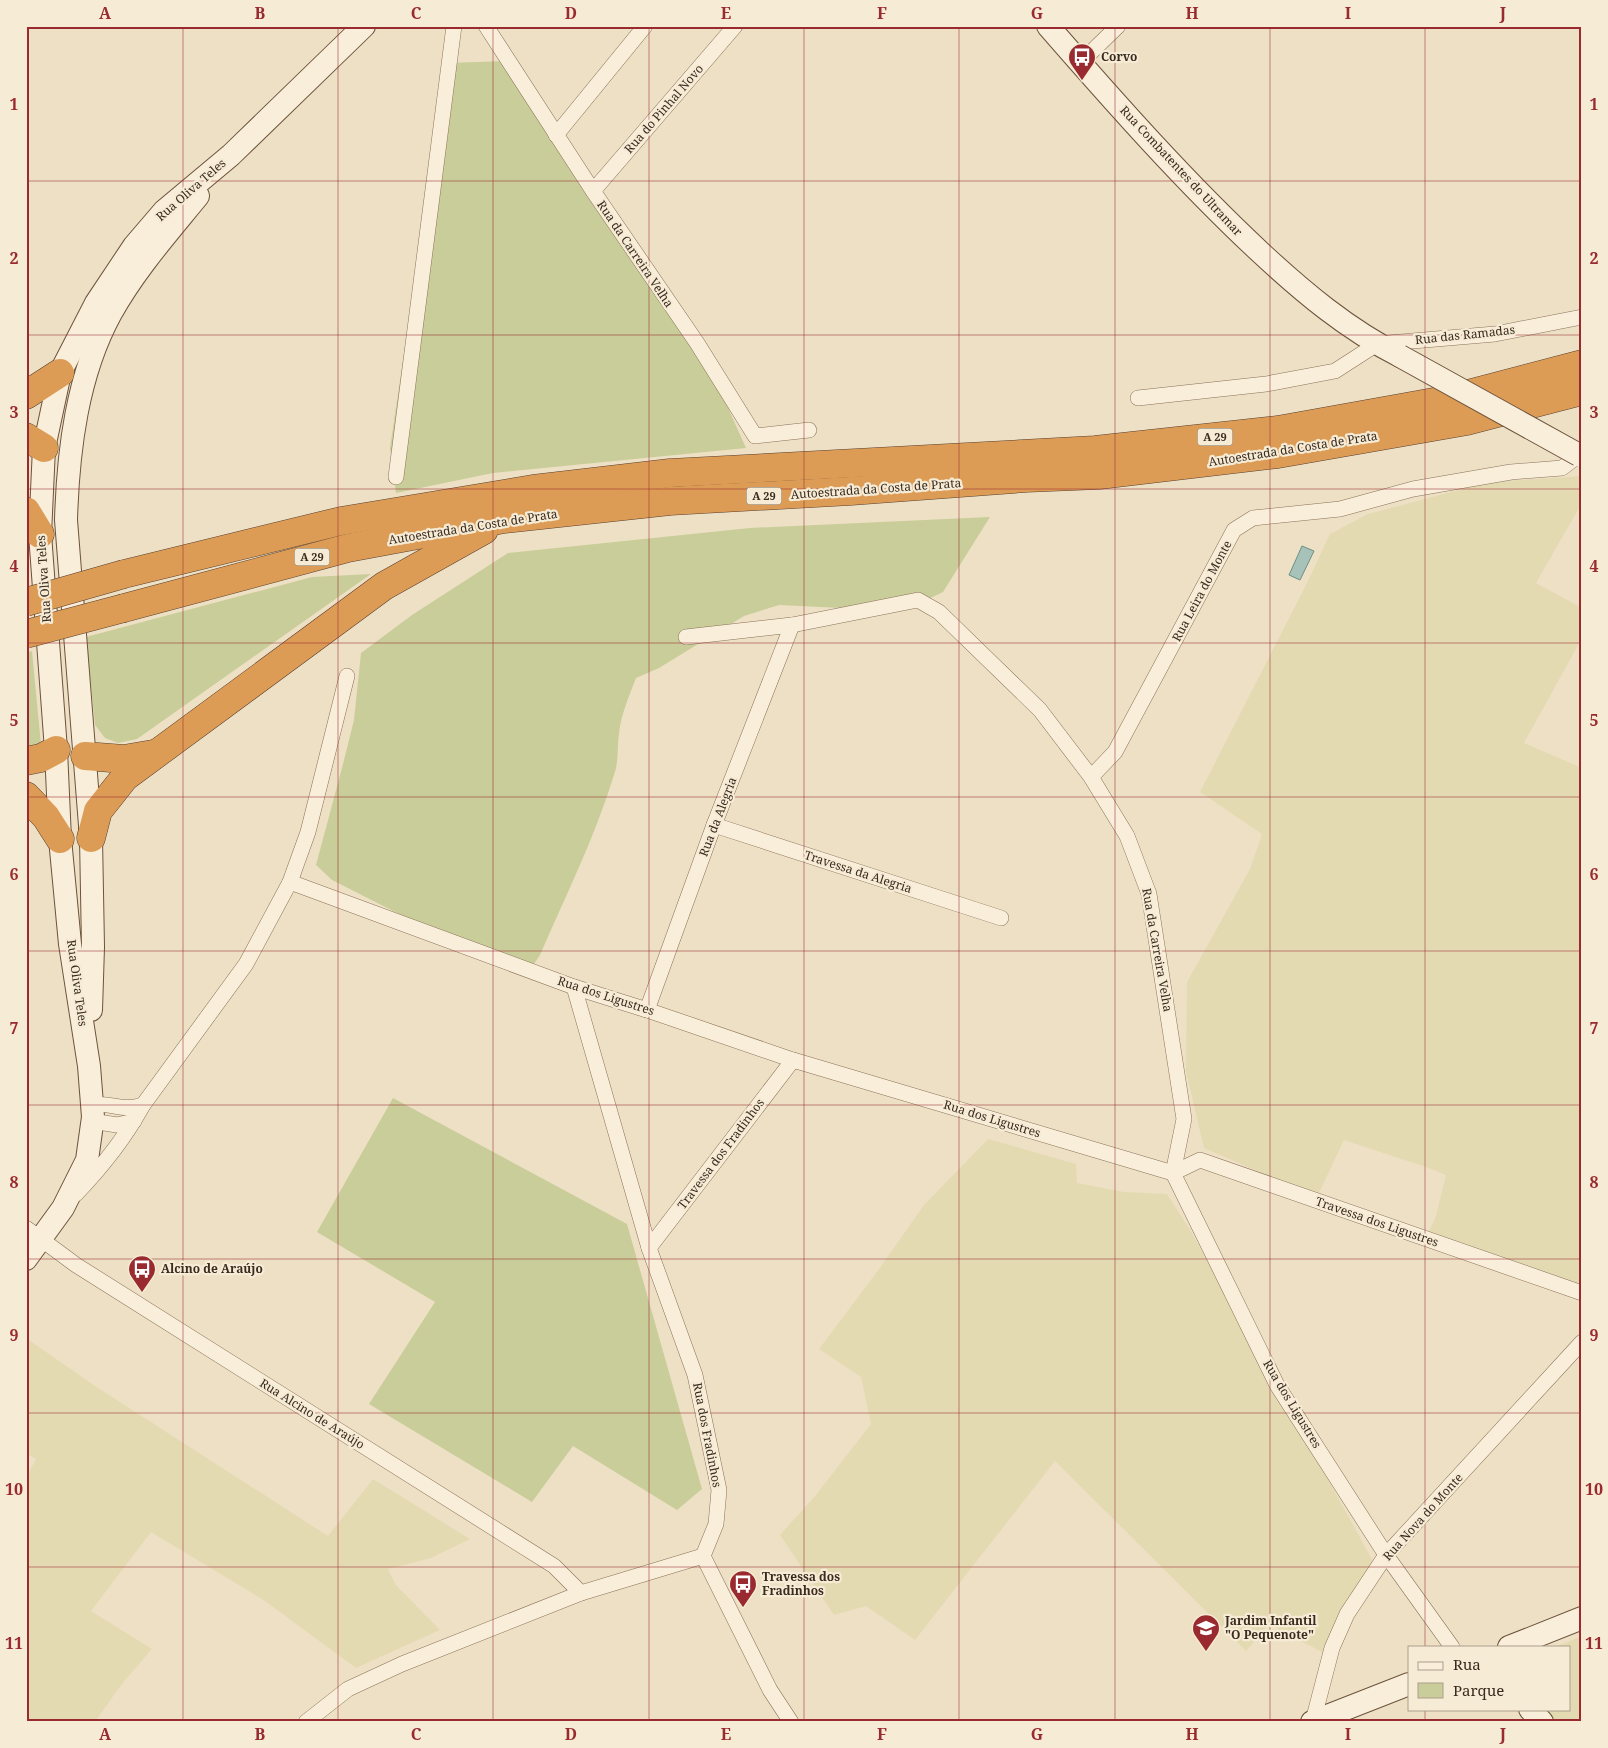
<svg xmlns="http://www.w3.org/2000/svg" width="1608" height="1748" viewBox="0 0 1608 1748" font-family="'Noto Serif',serif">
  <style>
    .farmland { fill: #e4dab2 }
    .green { fill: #c9cd99 }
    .water { fill: #a7c2b9; stroke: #6d9086 }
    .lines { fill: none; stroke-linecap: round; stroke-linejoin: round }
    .street-casing { stroke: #8a725b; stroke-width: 16 }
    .secondary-casing { stroke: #6c533e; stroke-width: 24 }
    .highway-casing { stroke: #58402f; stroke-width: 29 }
    .street { stroke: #f9eed9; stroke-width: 15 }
    .secondary { stroke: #f9eed9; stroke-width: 22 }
    .highway { stroke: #dd9c56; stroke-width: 28 }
    .secondary-bridge-casing { stroke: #6c533e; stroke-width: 24; stroke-linecap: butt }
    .highway-bridge-casing { stroke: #58402f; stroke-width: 29; stroke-linecap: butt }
    .secondary-bridge { stroke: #f9eed9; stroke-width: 22 }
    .highway-bridge { stroke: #dd9c56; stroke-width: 28 }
    .grid { fill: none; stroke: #992b30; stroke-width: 1; stroke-opacity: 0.55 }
    .labels { text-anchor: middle; stroke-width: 4.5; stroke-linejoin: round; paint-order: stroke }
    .shield { fill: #f6ebd5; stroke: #726556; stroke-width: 1 }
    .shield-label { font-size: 11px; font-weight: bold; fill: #3a2b1f }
    .poi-label { font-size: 12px; font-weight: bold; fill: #3a2b1f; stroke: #f6ebd5; text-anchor: start }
    .street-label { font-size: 12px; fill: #3a2b1f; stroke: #f6ebd5 }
    .neatline { fill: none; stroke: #992b30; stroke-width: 2 }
    .grid-label { font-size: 16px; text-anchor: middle; font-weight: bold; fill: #992b30 }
  </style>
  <rect width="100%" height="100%" fill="#eee0c5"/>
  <g class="farmland">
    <polygon points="1582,476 1582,503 1536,583 1582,608 1582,638 1524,743 1582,768 1582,1287 1425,1240 1436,1216 1446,1175 1429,1168 1344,1140 1317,1197 1204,1148 1186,1072 1187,982 1250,869 1262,834 1200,792 1305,587 1330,534 1368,514 1489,482"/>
    <polygon points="988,1139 1076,1164 1077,1183 1124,1192 1167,1194 1189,1228 1374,1563 1333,1658 1269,1624 1246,1651 1055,1461 915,1640 866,1606 834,1615 780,1535 815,1496 871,1424 861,1377 819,1349 879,1269 924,1205"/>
    <polygon points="26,1338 95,1386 328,1536 373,1479 470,1539 431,1558 388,1569 396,1585 440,1630 356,1668 265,1601 151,1532 91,1611 152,1649 121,1685 95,1722 26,1722 26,1477 36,1459 26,1453"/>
    <polygon points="1582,1636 1582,1722 1551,1722 1542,1709 1569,1709 1569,1647 1555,1647"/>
  </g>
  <g class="green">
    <polygon points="507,61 695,334 746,448 493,473 396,493 390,448 447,63"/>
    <path d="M990,517L943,592L922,602L841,608L779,605L744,616L659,668L636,678C629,696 621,715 619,733C617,748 619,761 614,775C595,837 566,895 540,955L532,967L415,922L332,880L316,865L343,764L354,720L361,653L412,615L508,553L750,528Z"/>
    <polygon points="371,574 137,739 118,743 105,738 95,725 86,637 312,577"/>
    <polygon points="32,651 41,745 26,751 26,653"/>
    <polygon points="393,1098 627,1224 702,1489 677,1510 573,1446 532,1502 369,1404 435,1302 317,1232"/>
  </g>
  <polygon class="water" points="1302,546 1314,551 1300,580 1289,575"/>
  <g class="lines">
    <g class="street-casing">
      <g id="street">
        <polyline points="486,26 593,191 697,343 755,436 809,430"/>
        <polyline points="1080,63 1118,26"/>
        <polyline points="556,135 645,26"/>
        <polyline points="593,191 735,26"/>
        <polyline points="1138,398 1266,384 1335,371 1377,344 1495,334 1582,317"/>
        <polyline points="396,477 454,26"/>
        <polyline points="686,637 792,625 918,600 939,612 1040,710 1091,777 1127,836 1149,894 1184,1119 1173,1173"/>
        <polyline points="1091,777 1115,752 1234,530 1253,518 1340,509 1413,489 1511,472 1562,468 1579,455"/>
        <polyline points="714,825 1001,918"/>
        <polyline points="290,882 574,987 647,1010 793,1060 1173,1173 1277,1385 1386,1555 1452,1647"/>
        <polyline points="574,987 649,1248 695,1375 719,1490 716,1524 703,1556"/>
        <polyline points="647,1010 714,825 792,625"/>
        <path d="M92,1105C113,1102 121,1112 143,1105"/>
        <polyline points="92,1121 117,1125 134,1121"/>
        <polyline points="1173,1173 1200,1160 1582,1293"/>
        <path d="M76,1194C102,1167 125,1138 143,1105L246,964L290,882L308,832L347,676"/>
        <polyline points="26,1228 76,1265 554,1566 581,1593"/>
        <polyline points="649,1248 793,1060"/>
        <polyline points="703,1556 770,1690 791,1722"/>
        <polyline points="1313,1721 1332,1648 1347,1614 1386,1555 1582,1342"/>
        <polyline points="306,1722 348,1689 402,1664 581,1593 703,1556"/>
      </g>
    </g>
    <g class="secondary-casing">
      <g id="secondary">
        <path d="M1048,26C1116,104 1185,182 1260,252C1303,292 1347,329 1400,356"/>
        <path d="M91,1010L93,947L91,838L66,520C68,451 77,375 111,313C135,270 167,234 198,196"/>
        <polyline points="26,1259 63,1208 87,1160 93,1117 89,1066 70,944 60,839 56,750 40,534 44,448 60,373 96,303 134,246 164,211 231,155 364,26"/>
        <polyline points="1509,1647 1582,1618"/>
        <polyline points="1530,1709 1542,1722"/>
        <polyline points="1312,1722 1409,1684"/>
      </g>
    </g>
    <g class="highway-casing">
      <g id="highway">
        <polyline points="26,395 60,373"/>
        <polyline points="26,437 44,448"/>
        <polyline points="26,511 40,534"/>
        <polyline points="124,574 341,521 533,489 670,473 1095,450 1278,430 1445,400 1582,364"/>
        <polyline points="124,608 348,548 504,519 670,501 851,491 1026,478 1099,475 1278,454 1467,421 1582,391"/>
        <polyline points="85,756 124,759 153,754"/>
        <polyline points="26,761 41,758 56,750"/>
        <polyline points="26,796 46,817 60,839"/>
        <polyline points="91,838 98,811 125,777 384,586 484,530"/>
      </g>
    </g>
    <use href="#street" class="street"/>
    <use href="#secondary" class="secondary"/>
    <use href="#highway" class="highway"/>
    <g class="secondary-bridge-casing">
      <polyline id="secondary-bridge" points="1400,356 1579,455"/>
    </g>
    <g class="highway-bridge-casing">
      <g id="highway-bridge">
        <polyline points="26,602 124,574"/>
        <polyline points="26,634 124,608"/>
      </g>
    </g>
    <use href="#secondary-bridge" class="secondary-bridge"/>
    <use href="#highway-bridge" class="highway-bridge"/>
  </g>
  <path class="grid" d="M183,26V1722M338,26V1722M493,26V1722M649,26V1722M804,26V1722M959,26V1722M1115,26V1722M1270,26V1722M1425,26V1647M26,181H1582M26,335H1582M26,489H1582M26,643H1582M26,797H1582M26,951H1582M26,1105H1582M26,1259H1582M26,1413H1582M26,1567H1582M1425,1709V1722"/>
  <defs>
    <g id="bus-pin" transform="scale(1.4375)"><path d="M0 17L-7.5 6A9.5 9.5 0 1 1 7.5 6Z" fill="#992b30" stroke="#f6ebd5"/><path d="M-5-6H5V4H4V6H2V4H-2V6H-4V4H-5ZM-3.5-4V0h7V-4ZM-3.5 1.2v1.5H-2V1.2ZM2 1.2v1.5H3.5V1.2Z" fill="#fff"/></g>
    <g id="school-pin" transform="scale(1.4375)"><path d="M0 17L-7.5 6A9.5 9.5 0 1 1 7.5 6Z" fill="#992b30" stroke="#f6ebd5"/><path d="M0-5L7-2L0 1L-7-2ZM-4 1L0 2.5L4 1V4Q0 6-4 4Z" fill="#fff"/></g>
  </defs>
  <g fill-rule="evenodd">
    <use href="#bus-pin" x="1082" y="57"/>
    <use href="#bus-pin" x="142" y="1269"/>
    <use href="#bus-pin" x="743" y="1584"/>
    <use href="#school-pin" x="1206" y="1628"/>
  </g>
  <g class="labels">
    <g class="shield">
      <rect x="1197.5" y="428.5" width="35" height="17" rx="4"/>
      <rect x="746.5" y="487.5" width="35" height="17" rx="4"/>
      <rect x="294.5" y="548.5" width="35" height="17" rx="4"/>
    </g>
    <g class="shield-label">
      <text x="1215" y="441">A 29</text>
      <text x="764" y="500">A 29</text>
      <text x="312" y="561">A 29</text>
    </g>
    <g class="poi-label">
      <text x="1101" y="61">Corvo</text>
      <text x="161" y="1273">Alcino de Araújo</text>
      <text x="762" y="1581">Travessa dos<tspan x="762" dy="14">Fradinhos</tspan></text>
      <text x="1225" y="1625">Jardim Infantil<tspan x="1225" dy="14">"O Pequenote"</tspan></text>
    </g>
    <g class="street-label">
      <text transform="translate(664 109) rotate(-49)" y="4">Rua do Pinhal Novo</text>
      <text transform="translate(1181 171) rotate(47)" y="4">Rua Combatentes do Ultramar</text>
      <text transform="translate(191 190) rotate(-41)" y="4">Rua Oliva Teles</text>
      <text transform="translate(635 254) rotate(56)" y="4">Rua da Carreira Velha</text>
      <text transform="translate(1465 335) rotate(-6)" y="4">Rua das Ramadas</text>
      <text transform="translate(1293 449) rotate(-9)" y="4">Autoestrada da Costa de Prata</text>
      <text transform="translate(876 489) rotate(-4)" y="4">Autoestrada da Costa de Prata</text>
      <text transform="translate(473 527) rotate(-9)" y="4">Autoestrada da Costa de Prata</text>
      <text transform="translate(44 579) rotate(-94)" y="4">Rua Oliva Teles</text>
      <text transform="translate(1202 591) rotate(-62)" y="4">Rua Leira do Monte</text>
      <text transform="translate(718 817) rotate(-69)" y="4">Rua da Alegria</text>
      <text transform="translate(858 872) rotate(18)" y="4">Travessa da Alegria</text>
      <text transform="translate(1157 950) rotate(80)" y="4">Rua da Carreira Velha</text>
      <text transform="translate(77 983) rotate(82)" y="4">Rua Oliva Teles</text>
      <text transform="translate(606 996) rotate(18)" y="4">Rua dos Ligustres</text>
      <text transform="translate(992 1119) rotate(17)" y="4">Rua dos Ligustres</text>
      <text transform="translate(721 1154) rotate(-53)" y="4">Travessa dos Fradinhos</text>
      <text transform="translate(1377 1222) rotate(19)" y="4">Travessa dos Ligustres</text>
      <text transform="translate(1292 1404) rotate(59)" y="4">Rua dos Ligustres</text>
      <text transform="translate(312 1414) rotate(32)" y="4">Rua Alcino de Araújo</text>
      <text transform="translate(707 1435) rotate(79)" y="4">Rua dos Fradinhos</text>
      <text transform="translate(1423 1517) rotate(-48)" y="4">Rua Nova do Monte</text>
    </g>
  </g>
  <rect width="1608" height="1748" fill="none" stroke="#f6ebd5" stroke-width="55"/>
  <rect x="1408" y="1646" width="162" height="65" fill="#f6ebd5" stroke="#ab9e8c"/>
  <rect x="1418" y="1662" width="25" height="8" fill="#f9eed9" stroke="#ab9e8c"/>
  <text x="1453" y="1670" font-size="15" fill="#3a2b1f">Rua</text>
  <rect x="1418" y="1683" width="25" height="15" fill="#c9cd99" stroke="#ab9e8c"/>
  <text x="1453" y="1696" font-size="15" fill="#3a2b1f">Parque</text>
  <rect x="28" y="28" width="1552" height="1692" class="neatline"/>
  <g class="grid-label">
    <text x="105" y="19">A</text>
    <text x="260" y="19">B</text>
    <text x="416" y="19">C</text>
    <text x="571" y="19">D</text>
    <text x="726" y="19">E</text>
    <text x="882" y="19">F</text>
    <text x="1037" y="19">G</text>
    <text x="1192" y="19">H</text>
    <text x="1348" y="19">I</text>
    <text x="1503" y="19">J</text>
    <text x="14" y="110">1</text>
    <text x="1594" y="110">1</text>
    <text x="14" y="264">2</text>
    <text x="1594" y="264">2</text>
    <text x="14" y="418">3</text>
    <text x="1594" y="418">3</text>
    <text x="14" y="572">4</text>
    <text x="1594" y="572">4</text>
    <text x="14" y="726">5</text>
    <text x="1594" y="726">5</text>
    <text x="14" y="880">6</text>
    <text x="1594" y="880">6</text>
    <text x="14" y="1034">7</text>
    <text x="1594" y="1034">7</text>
    <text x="14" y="1188">8</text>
    <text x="1594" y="1188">8</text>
    <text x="14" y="1341">9</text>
    <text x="1594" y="1341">9</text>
    <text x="14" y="1495">10</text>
    <text x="1594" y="1495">10</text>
    <text x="14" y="1649">11</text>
    <text x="1594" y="1649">11</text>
    <text x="105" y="1740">A</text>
    <text x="260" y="1740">B</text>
    <text x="416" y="1740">C</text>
    <text x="571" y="1740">D</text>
    <text x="726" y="1740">E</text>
    <text x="882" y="1740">F</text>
    <text x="1037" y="1740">G</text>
    <text x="1192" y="1740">H</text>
    <text x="1348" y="1740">I</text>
    <text x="1503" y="1740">J</text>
  </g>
</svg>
